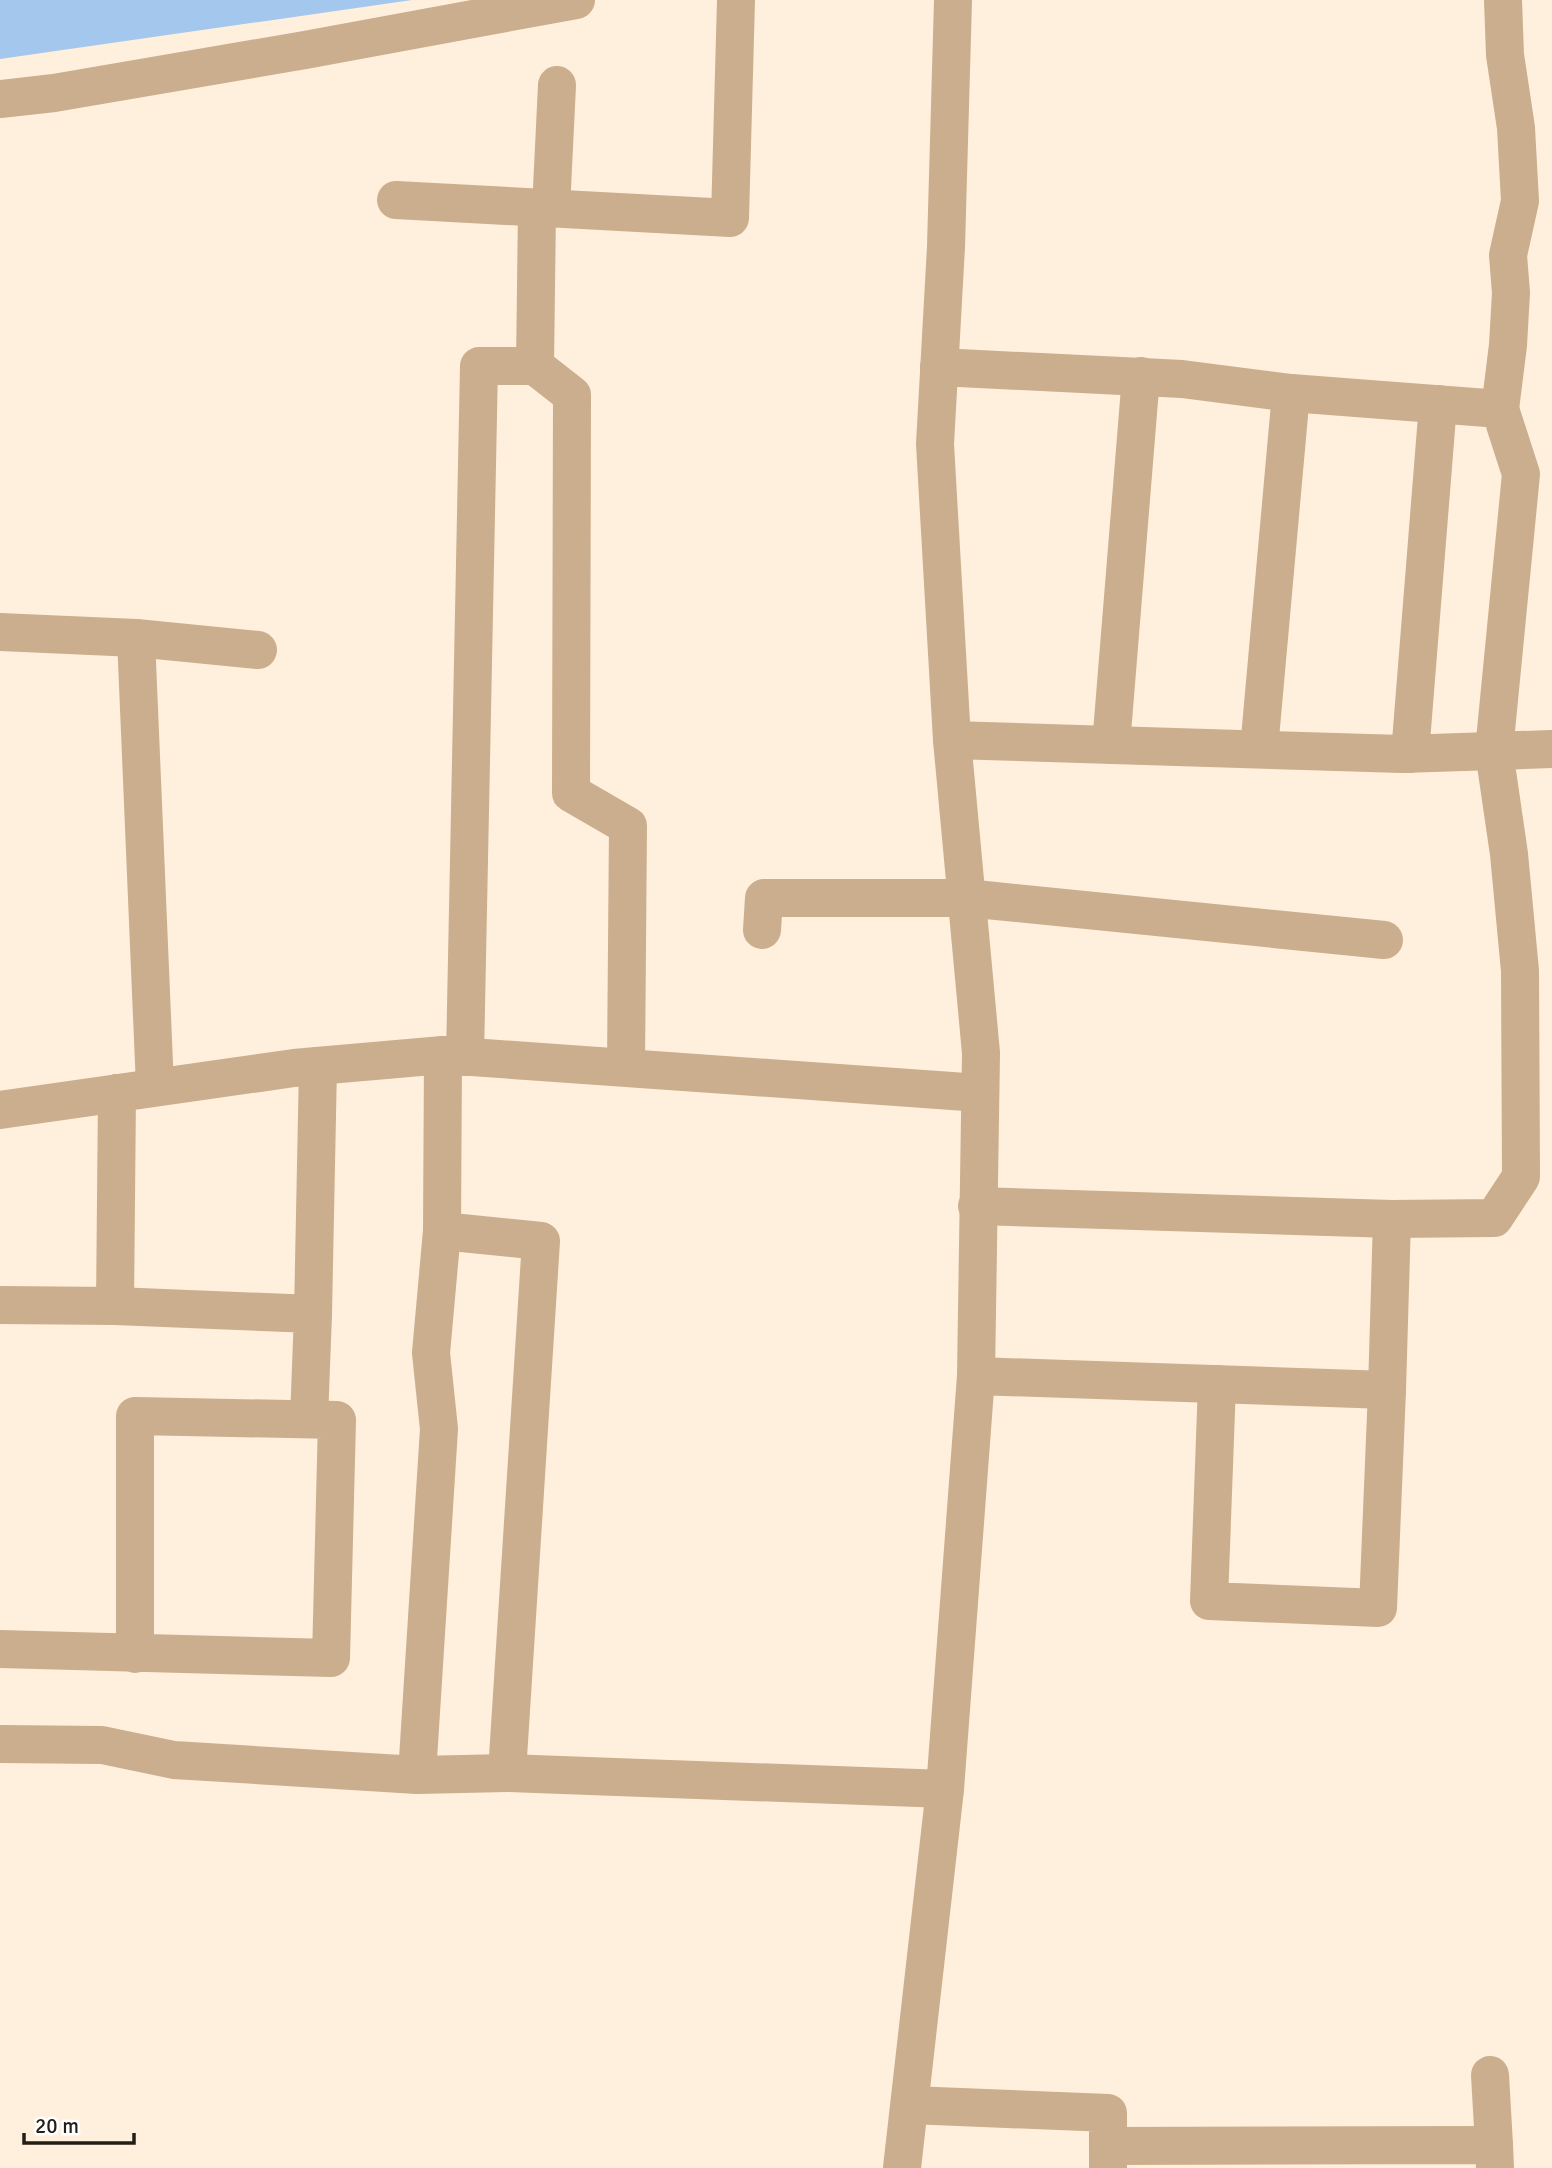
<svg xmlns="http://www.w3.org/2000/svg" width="1552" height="2168" viewBox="0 0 1552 2168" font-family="Signika,sans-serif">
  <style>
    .water { fill: #a4c7ed }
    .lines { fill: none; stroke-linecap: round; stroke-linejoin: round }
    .minor { stroke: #cbae8d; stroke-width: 38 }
  </style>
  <rect width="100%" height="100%" fill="#ffefdd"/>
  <polygon class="water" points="0,0 412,0 0,59"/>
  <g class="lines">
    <g class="minor">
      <polyline points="0,99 54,93 305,50 576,0"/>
      <polyline points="396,200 730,218 736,0"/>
      <polyline points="537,208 535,366 572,395 571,793 628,826 626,1067"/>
      <polyline points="551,209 557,85"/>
      <polyline points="939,367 1182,379 1291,393 1500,409 1521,474 1494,751 1509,854 1520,971 1521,1177 1494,1218 1392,1219"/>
      <polyline points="1500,409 1508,345 1511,293 1508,255 1520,201 1516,128 1505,55 1503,0"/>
      <polyline points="0,632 136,638 258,650"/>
      <polyline points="136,638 155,1087"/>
      <polyline points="952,740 1402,754 1552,749"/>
      <polyline points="1111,745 1141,376"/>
      <polyline points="1259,749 1291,393"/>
      <polyline points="1410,754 1438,404"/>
      <polyline points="762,930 764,898 966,898 1384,940"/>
      <polyline points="443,1055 442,1231 431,1353 439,1429 417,1775 507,1773 945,1789"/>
      <polyline points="465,1057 479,366 535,366"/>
      <polyline points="0,1110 294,1068 443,1055 980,1093"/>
      <polyline points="442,1231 541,1241 507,1773"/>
      <polyline points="0,1305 115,1306 313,1314 309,1419"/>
      <polyline points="115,1306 117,1093"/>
      <polyline points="313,1314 318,1066"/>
      <polyline points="976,1376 1387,1390 1392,1219 977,1206"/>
      <polyline points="1217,1384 1209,1601 1378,1608 1387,1390"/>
      <polyline points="0,1649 331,1658 337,1420 135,1416 135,1654"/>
      <polyline points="0,1744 102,1745 174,1760 417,1775"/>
      <polyline points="1490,2075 1494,2145"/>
      <polyline points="910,2105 1108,2113 1108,2168"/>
      <polyline points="1109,2146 1494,2145 1495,2168"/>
      <polyline points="902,2168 945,1789 976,1376 981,1053 952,740 935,444 946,247 953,0"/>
    </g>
  </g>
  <path d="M24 2133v10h110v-10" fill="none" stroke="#241e18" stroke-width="3.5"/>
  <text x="35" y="2133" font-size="21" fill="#241e18" stroke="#ffffff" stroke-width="5" paint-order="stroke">20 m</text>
</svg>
